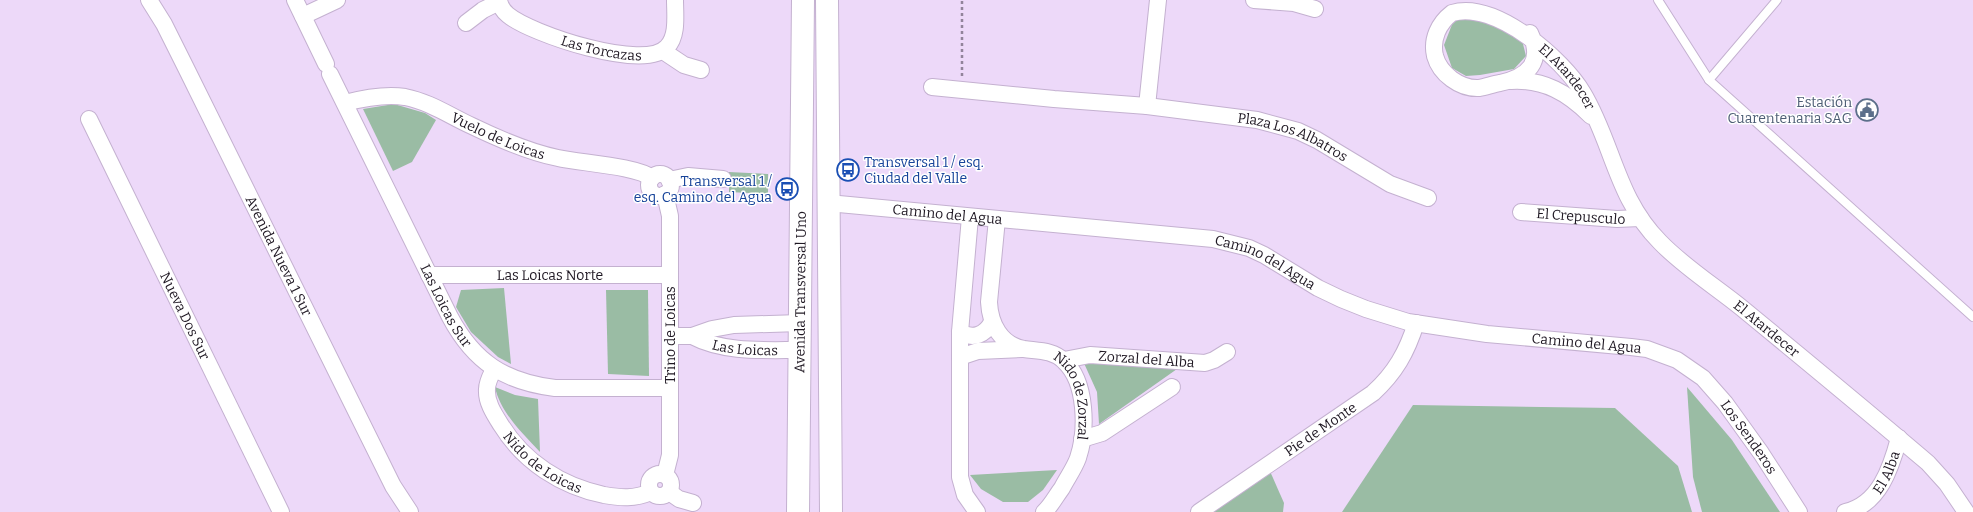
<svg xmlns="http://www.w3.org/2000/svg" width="1973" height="512" viewBox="0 0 1973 512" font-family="Bitter,serif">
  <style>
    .green { fill: #9abca4 }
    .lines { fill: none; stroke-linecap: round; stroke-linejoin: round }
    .lane-casing { stroke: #c4b1d0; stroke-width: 10 }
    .street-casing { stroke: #c4b1d0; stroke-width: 18 }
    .secondary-casing { stroke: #c4b1d0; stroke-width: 24 }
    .path { stroke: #92849b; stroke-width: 2.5; stroke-dasharray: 3 3; stroke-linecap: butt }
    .lane { stroke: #fff; stroke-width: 8 }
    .street { stroke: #fff; stroke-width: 16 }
    .secondary { stroke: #fff; stroke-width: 22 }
    .labels { text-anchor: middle; stroke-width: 3; stroke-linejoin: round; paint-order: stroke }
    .street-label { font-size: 14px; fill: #1e1722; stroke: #fff }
    .service-label { font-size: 14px; fill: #4e5e75; stroke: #fff; text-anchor: end }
    .transit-label { font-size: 14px; fill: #164399; stroke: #fff; text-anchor: start }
  </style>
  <rect width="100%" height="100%" fill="#edd9f9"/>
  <g class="green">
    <polygon points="1471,13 1521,36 1526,56 1514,69 1480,75 1466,76 1452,68 1444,45 1453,22"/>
    <polygon points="394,104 425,113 436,120 412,162 393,171 363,109"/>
    <polygon points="729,172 768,174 768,194 729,192"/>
    <polygon points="504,288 511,364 498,357 471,332 456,307 461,290"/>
    <polygon points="606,290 648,290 649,376 608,374"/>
    <polygon points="1083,361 1177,369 1099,424 1097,392"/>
    <path d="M495,387L515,395L538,399L540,452C523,434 500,412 495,387Z"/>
    <polygon points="1687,387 1732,440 1780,512 1702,512 1693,477"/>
    <polygon points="1413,405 1615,408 1678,466 1692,512 1342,512"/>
    <polygon points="1269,469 1284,503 1283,512 1208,512"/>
    <polygon points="1057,470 1043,490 1028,502 1003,502 981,489 970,475"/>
  </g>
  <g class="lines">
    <g class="lane-casing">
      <g id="lane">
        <polyline points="1658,0 1709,80 1973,317"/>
        <polyline points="1709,80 1777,0"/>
      </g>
    </g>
    <g class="street-casing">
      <g id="street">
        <path id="s1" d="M149,0L164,24L186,68L393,486L410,512"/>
        <polyline points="295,0 326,64"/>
        <path id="s2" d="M499,0C500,6 503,11 508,15C531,34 645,72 667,47C678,36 675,15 675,0"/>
        <polyline points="1254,0 1294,3 1315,9"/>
        <polyline points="303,16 337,0"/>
        <polyline points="466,23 483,10 499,2"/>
        <path id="s3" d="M1530,33C1544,62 1528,77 1500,83C1493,84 1486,87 1479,88C1460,89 1440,74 1435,56C1431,39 1439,23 1452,13C1495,0 1563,59 1583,93C1613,143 1616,198 1660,242C1684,267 1716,287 1743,309C1805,360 1867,411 1928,463L1947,484L1966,512"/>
        <polyline points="663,51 684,65 701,70"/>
        <path id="s4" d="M330,74L450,317C474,362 505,382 555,388H670"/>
        <path d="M1511,81C1544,79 1568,93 1591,116"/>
        <path id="s5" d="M932,87L1054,99L1147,106L1257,120L1298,131L1317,140L1390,184L1428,198"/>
        <path id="s6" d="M345,103C364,98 385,94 405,97C430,102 450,116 472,126C499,139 528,152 558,158C580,163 637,166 652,178"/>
        <polyline points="1147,106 1158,0"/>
        <path id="s7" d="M89,119L281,512"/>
        <circle cx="660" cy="185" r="11"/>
        <polyline points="669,180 688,176 723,179"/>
        <polyline points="665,194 670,216 670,455 665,475"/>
        <path id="s8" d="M828,203L1213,239L1249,248L1264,255L1318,288L1341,299L1366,309L1408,322L1487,334L1631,347L1647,349L1677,360L1703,378L1725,403L1761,453L1799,512"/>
        <path id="s9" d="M1521,212L1617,219L1640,218"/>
        <polyline points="970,217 960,332 960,477 965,495 977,512"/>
        <path id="s10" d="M997,219L989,302C990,324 1001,345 1024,349C1038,351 1053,350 1064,361C1087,382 1087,431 1078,458C1074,469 1067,478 1062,488C1056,496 1051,506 1044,512"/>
        <path id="s11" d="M429,275H670"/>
        <path d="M960,332C973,340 985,335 992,322"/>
        <polyline points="670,336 692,336 712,329 734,325 800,323"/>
        <path id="s12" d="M692,336C724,353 764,350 800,350"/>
        <polyline points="960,357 978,351 1022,349"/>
        <path id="s13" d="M1064,360L1090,355L1205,363L1214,360L1227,352"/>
        <path id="s14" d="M494,369C491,375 487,382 487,389C486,402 494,414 501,425C524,462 561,486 604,495C621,498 634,499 651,492"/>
        <polyline points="1082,439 1102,433 1172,387"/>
        <circle cx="660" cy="485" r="11"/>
        <polyline points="669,492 679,499 693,503"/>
        <path id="s15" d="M1199,512L1373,393C1395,373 1407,352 1416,323"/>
        <path id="s16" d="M1845,512C1879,505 1891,468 1899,438"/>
      </g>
    </g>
    <g class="secondary-casing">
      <g id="secondary">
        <polyline points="827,0 831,512"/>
        <path id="s17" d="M798,512L803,0"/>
      </g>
    </g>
    <polyline class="path" points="962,76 962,0"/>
    <use href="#lane" class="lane"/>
    <use href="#street" class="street"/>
    <use href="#secondary" class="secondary"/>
  </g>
  <defs>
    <g id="civic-ring" transform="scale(1.15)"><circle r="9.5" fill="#fff" stroke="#5c6f8a" stroke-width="1.5"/><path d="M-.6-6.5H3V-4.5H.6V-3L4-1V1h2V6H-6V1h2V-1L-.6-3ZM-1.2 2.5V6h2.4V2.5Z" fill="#5c6f8a"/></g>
    <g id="bus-ring" transform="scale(1.15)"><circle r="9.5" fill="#fff" stroke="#1a4fb4" stroke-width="1.5"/><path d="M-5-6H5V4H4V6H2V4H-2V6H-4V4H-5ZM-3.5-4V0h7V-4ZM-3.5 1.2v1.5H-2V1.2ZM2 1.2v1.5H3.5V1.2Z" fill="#1a4fb4"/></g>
  </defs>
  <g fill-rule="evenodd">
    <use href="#civic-ring" x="1867" y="110"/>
    <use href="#bus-ring" x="848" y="170"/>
    <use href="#bus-ring" x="787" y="189"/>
  </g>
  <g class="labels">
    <g class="street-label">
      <text dy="5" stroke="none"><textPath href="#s2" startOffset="118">Las Torcazas</textPath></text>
      <text dy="5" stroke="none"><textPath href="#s3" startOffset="338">El Atardecer</textPath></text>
      <text dy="5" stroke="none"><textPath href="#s6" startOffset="162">Vuelo de Loicas</textPath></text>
      <text dy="5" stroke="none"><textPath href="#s5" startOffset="366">Plaza Los Albatros</textPath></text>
      <text dy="5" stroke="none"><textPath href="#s8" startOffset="120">Camino del Agua</textPath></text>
      <text dy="5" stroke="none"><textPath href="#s9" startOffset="60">El Crepusculo</textPath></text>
      <text dy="5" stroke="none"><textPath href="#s1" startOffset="287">Avenida Nueva 1 Sur</textPath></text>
      <text dy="5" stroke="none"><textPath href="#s8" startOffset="444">Camino del Agua</textPath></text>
      <text dy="5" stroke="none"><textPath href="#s11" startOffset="121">Las Loicas Norte</textPath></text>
      <text dy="5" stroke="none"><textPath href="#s17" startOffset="220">Avenida Transversal Uno</textPath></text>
      <text dy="5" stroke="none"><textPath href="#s4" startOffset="259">Las Loicas Sur</textPath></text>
      <text dy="5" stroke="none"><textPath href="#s7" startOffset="219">Nueva Dos Sur</textPath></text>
      <text dy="5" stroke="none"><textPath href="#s3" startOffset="667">El Atardecer</textPath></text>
      <text transform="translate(670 335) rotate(-90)" y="5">Trino de Loicas</text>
      <text dy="5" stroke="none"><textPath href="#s8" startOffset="780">Camino del Agua</textPath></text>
      <text dy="5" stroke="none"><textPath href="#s12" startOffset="55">Las Loicas</textPath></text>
      <text dy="5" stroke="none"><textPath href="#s13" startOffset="83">Zorzal del Alba</textPath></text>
      <text dy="5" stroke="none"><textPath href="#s10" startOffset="226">Nido de Zorzal</textPath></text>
      <text dy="5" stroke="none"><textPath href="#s15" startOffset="147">Pie de Monte</textPath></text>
      <text dy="5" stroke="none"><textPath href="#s8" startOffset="979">Los Senderos</textPath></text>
      <text dy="5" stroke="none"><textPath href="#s14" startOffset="118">Nido de Loicas</textPath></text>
      <text dy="5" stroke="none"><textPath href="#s16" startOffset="60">El Alba</textPath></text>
    </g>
    <g class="service-label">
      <text x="1852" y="107">Estación<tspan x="1852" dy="16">Cuarentenaria SAG</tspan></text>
    </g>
    <g class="transit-label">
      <text x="864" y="167">Transversal 1 / esq.<tspan x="864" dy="16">Ciudad del Valle</tspan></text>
      <text x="772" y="186" text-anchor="end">Transversal 1 /<tspan x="772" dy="16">esq. Camino del Agua</tspan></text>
    </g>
  </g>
</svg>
